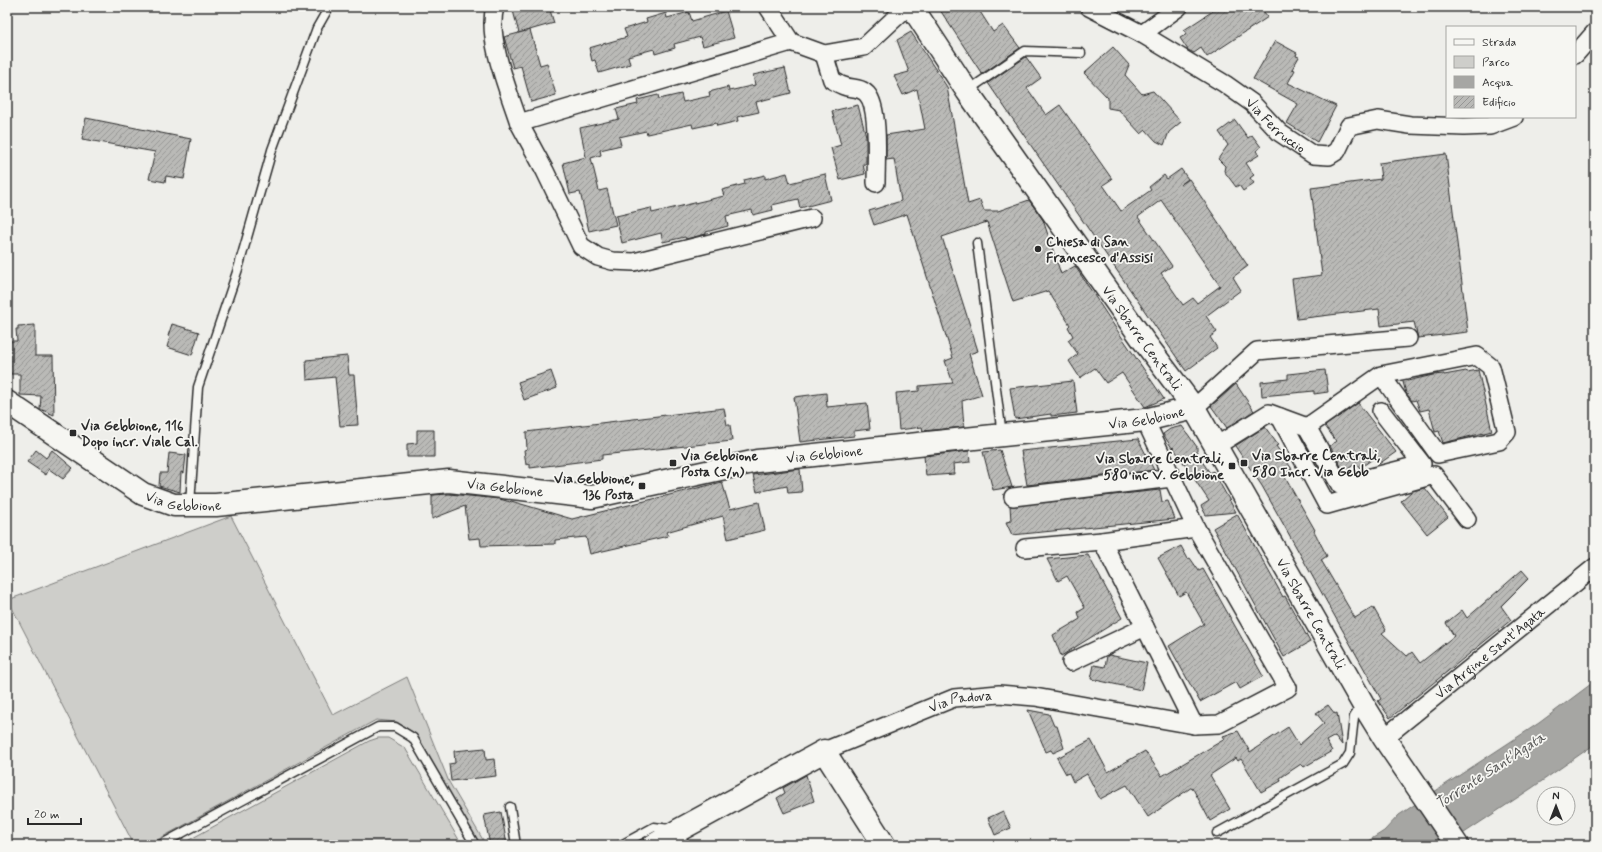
<svg xmlns="http://www.w3.org/2000/svg" width="1602" height="852" viewBox="0 0 1602 852" font-family="Mynerve,sans-serif">
  <style>
    .green { fill: #cececa; stroke: #7c7c7a }
    .water { fill: #a6a6a3; stroke: #757573 }
    .building { fill: url(#building-hatch); stroke: #2b2b2b; fill-rule: evenodd }
    .lines { fill: none; stroke-linecap: round; stroke-linejoin: round }
    .lane-casing { stroke: #2b2b2b; stroke-width: 11 }
    .street-casing { stroke: #2b2b2b; stroke-width: 20 }
    .secondary-casing { stroke: #2b2b2b; stroke-width: 25 }
    .lane { stroke: #f6f6f2; stroke-width: 8 }
    .street { stroke: #f6f6f2; stroke-width: 17 }
    .secondary { stroke: #f6f6f2; stroke-width: 22 }
    .poi-dot { fill: #2b2b2b; stroke: #f6f6f2; stroke-width: 1.5 }
    .labels { text-anchor: middle; stroke-width: 3.5; stroke-linejoin: round; paint-order: stroke }
    .street-label { font-size: 14px; fill: #2b2b2b; stroke: #f6f6f2 }
    .poi-label { font-size: 14px; font-weight: bold; fill: #2b2b2b; stroke: #f6f6f2; text-anchor: start }
    .water-label { font-size: 15px; font-style: italic; fill: #565655; stroke: #f6f6f2 }
  </style>
  <defs>
    <pattern id="building-hatch" width="6" height="6" patternUnits="userSpaceOnUse"><rect width="6" height="6" fill="#babab7"/><path d="M-1 1l2-2M0 6l6-6M5 7l2-2" fill="none" stroke="#979795"/></pattern>
  </defs>
  <rect width="100%" height="100%" fill="#eeeeea"/>
  <filter id="ink" filterUnits="userSpaceOnUse"><feTurbulence type="fractalNoise" baseFrequency=".025" numOctaves="2"/><feDisplacementMap in="SourceGraphic" scale="8" xChannelSelector="R" yChannelSelector="G"/><feConvolveMatrix kernelMatrix="1 2 1 2 8 2 1 2 1" color-interpolation-filters="sRGB"/></filter>
  <g filter="url(#ink)">
    <g class="green">
      <polygon points="231,516 333,715 407,677 449,782 486,845 479,845 417,735 397,722 376,720 148,845 122,845 132,841 8,600"/>
      <polygon points="378,738 388,738 405,748 462,845 180,845 369,741"/>
    </g>
    <polygon class="water" points="1595,681 1595,744 1532,788 1446,845 1362,845 1384,831 1399,815 1539,723"/>
    <g class="building">
      <polygon points="512,7 549,7 554,23 519,33"/>
      <polygon points="938,7 977,7 993,32 1003,25 1020,48 982,74"/>
      <polygon points="1219,7 1260,7 1268,17 1207,57 1201,48 1194,53 1188,50 1180,38 1187,34 1184,30"/>
      <polygon points="726,11 734,38 703,46 700,37 674,44 675,48 655,54 654,49 628,56 630,64 599,73 595,60 592,61 589,48 627,37 624,29 647,22 646,19 666,13 667,18 689,12 692,21"/>
      <polygon points="530,30 540,65 547,63 556,95 531,102 521,66 513,68 504,37"/>
      <polygon points="911,32 947,87 968,204 980,200 984,211 998,211 1029,200 1043,220 1061,274 1075,266 1117,330 1164,399 1145,407 1122,373 1106,383 1095,368 1080,378 1069,361 1078,354 1068,340 1073,336 1068,327 1070,325 1048,291 1013,302 987,222 942,237 978,351 969,354 982,395 962,401 964,427 923,431 922,427 899,430 896,393 919,391 919,386 953,383 945,361 953,358 907,214 874,225 869,211 901,201 894,159 886,160 886,135 925,129 917,89 903,95 894,76 909,72 897,40"/>
      <polygon points="1275,41 1297,53 1296,56 1299,57 1292,69 1295,70 1288,83 1336,106 1317,142 1287,123 1298,104 1253,79"/>
      <polygon points="1113,47 1129,65 1125,75 1142,94 1153,91 1181,122 1169,132 1164,145 1156,141 1146,130 1141,134 1119,110 1108,108 1108,98 1084,73"/>
      <path d="M1026,57L1041,78L1027,88L1046,115L1060,105L1112,179L1103,185L1121,211L1151,190L1149,187L1164,175L1167,179L1181,169L1188,179L1180,185L1189,179L1248,266L1233,277L1241,290L1206,316L1217,332L1210,337L1217,348L1186,371L988,83ZM1161,200L1220,286L1197,303L1193,298L1183,305L1161,273L1172,266L1138,217Z"/>
      <polygon points="785,68 791,93 756,102 759,112 737,117 738,121 717,126 716,123 693,128 692,124 647,134 646,131 619,137 621,145 600,150 601,155 591,158 599,191 607,189 616,225 589,231 580,192 570,194 563,163 586,157 580,128 619,119 616,109 638,104 637,100 658,95 659,99 681,94 683,102 710,96 709,92 728,87 729,91 755,85 753,75"/>
      <polygon points="858,105 866,136 866,164 863,164 865,174 840,180 831,148 841,145 832,111"/>
      <polygon points="86,118 191,139 184,179 166,176 165,182 149,179 155,152 82,139"/>
      <polygon points="1235,120 1248,138 1252,135 1261,147 1256,151 1259,155 1246,163 1254,175 1250,178 1254,183 1243,191 1239,185 1236,187 1224,171 1225,166 1218,159 1228,145 1219,132"/>
      <polygon points="1446,154 1468,332 1418,338 1414,322 1381,326 1379,309 1297,319 1292,279 1322,275 1311,188 1381,179 1379,163"/>
      <polygon points="787,173 790,183 825,174 831,200 800,208 798,199 772,205 773,210 753,215 752,210 726,216 728,226 706,232 706,234 686,239 685,237 663,242 661,233 622,243 616,216 651,208 652,213 724,196 722,190 745,184 744,180 765,175 765,179"/>
      <polygon points="172,324 199,332 192,355 167,347 170,337 168,336"/>
      <polygon points="35,325 35,356 53,356 54,415 40,409 41,396 20,395 20,374 7,374 7,341 17,341 16,329 18,329 18,326"/>
      <polygon points="347,356 349,375 354,375 358,425 340,426 335,377 307,380 306,360"/>
      <polygon points="1325,370 1328,392 1314,394 1314,391 1262,396 1261,382 1288,379 1288,374"/>
      <polygon points="1478,370 1492,431 1443,443 1439,431 1435,432 1429,409 1420,411 1416,400 1412,401 1406,393 1403,382 1433,375 1444,374 1444,375 1466,371 1467,372"/>
      <polygon points="551,371 557,388 524,400 518,382"/>
      <polygon points="1073,381 1077,413 1051,416 1051,414 1015,419 1010,388"/>
      <polygon points="1236,384 1254,411 1227,428 1211,406"/>
      <polygon points="826,393 827,407 867,403 870,429 854,431 854,436 800,442 794,397"/>
      <polygon points="1358,403 1396,452 1379,464 1374,458 1360,468 1356,463 1344,472 1330,446 1336,441 1325,426"/>
      <polygon points="724,408 727,425 730,425 732,441 602,455 602,459 530,468 530,464 526,465 524,450 527,449 526,432"/>
      <polygon points="1182,426 1197,447 1197,454 1210,473 1213,471 1236,512 1206,515 1201,506 1209,501 1173,447 1172,448 1163,434 1170,429"/>
      <polygon points="1265,427 1278,445 1276,446 1292,469 1283,474 1315,530 1314,531 1327,556 1321,560 1355,618 1373,607 1386,630 1382,633 1407,656 1412,652 1420,663 1454,636 1446,623 1462,610 1467,618 1522,570 1529,578 1501,606 1511,620 1390,718 1378,701 1381,699 1262,486 1235,446"/>
      <polygon points="417,430 434,430 434,457 407,457 407,444 417,443"/>
      <polygon points="1138,439 1154,470 1027,485 1021,451"/>
      <polygon points="36,450 46,458 52,450 73,468 63,479 49,469 46,475 27,462"/>
      <polygon points="1000,450 1012,487 993,490 983,452"/>
      <polygon points="969,451 970,462 953,464 954,474 926,476 924,456"/>
      <polygon points="169,453 186,455 184,473 181,472 180,492 159,486 160,473 167,473"/>
      <polygon points="800,469 802,492 788,493 787,486 757,492 753,475"/>
      <polygon points="722,482 730,509 759,502 765,530 728,539 723,516 666,532 668,536 590,554 586,537 555,540 555,544 481,546 480,538 469,539 465,506 432,519 432,495 449,494 500,499 510,502 511,501 572,519"/>
      <polygon points="1425,488 1448,517 1427,534 1401,501 1412,491"/>
      <polygon points="1160,490 1162,502 1168,501 1175,519 1012,535 1006,522 1011,521 1010,506"/>
      <polygon points="1237,514 1283,597 1285,596 1310,642 1284,657 1213,528"/>
      <polygon points="1181,546 1188,559 1190,558 1199,571 1203,569 1263,676 1240,689 1236,682 1200,702 1169,646 1204,624 1186,592 1179,596 1158,558"/>
      <polygon points="1088,555 1122,618 1061,656 1053,635 1080,619 1078,612 1085,608 1067,576 1058,581 1047,559"/>
      <polygon points="1109,655 1147,663 1141,690 1091,679 1094,665 1105,667 1107,656"/>
      <polygon points="1328,705 1335,714 1337,713 1342,745 1335,736 1326,741 1332,751 1304,767 1301,764 1280,778 1281,781 1261,792 1241,759 1238,761 1236,758 1210,775 1230,809 1210,821 1192,787 1148,817 1127,785 1100,799 1087,774 1073,782 1069,773 1066,774 1057,758 1091,740 1108,772 1145,751 1162,776 1225,739 1223,736 1238,731 1250,752 1288,727 1299,745 1324,723 1316,713"/>
      <polygon points="1028,710 1049,714 1054,726 1057,726 1064,748 1053,753 1051,750 1046,752"/>
      <polygon points="485,748 486,760 494,759 496,776 451,781 449,764 455,763 454,751"/>
      <polygon points="806,775 814,801 784,813 777,798 785,793 783,788"/>
      <polygon points="1003,811 1011,828 995,835 988,818"/>
      <polygon points="501,812 507,845 490,845 484,815"/>
    </g>
    <g class="lines">
      <g class="lane-casing">
        <g id="lane">
          <polyline points="967,91 1025,51 1081,53"/>
          <polyline points="977,243 1002,435"/>
          <polyline points="190,504 198,387 238,269 272,150 317,28 329,7"/>
          <polyline points="510,807 516,845"/>
          <polyline points="1217,833 1343,764 1350,753 1354,717 1362,704"/>
          <polyline points="160,845 378,727 395,727 413,738 475,845"/>
          <polyline points="621,845 654,827 670,829"/>
        </g>
      </g>
      <g class="street-casing">
        <g id="street">
          <path d="M495,7C486,38 509,92 519,123L791,42L768,7"/>
          <path id="s1" d="M1089,7L1142,34L1225,84L1252,103L1280,133L1313,155L1329,156L1337,151L1349,126L1378,120L1410,125L1464,127L1490,126L1514,117"/>
          <polyline points="1142,34 1179,7"/>
          <polyline points="791,42 824,54 864,47 907,7"/>
          <path d="M824,54L832,80C836,82 840,85 844,86C851,89 861,87 867,94C880,108 876,163 876,183"/>
          <polyline points="1575,55 1595,32"/>
          <polyline points="519,123 545,171 581,246 598,257 612,261 634,262 812,218"/>
          <polyline points="1194,408 1257,351 1408,338"/>
          <polyline points="1280,417 1327,505 1434,475 1467,519"/>
          <polyline points="1307,427 1381,375 1438,454 1499,441 1507,432 1491,367 1477,356 1381,375"/>
          <polyline points="1216,446 1269,413 1307,427 1340,485 1422,464 1381,411"/>
          <polyline points="1013,497 1172,478"/>
          <polyline points="1102,541 1194,725"/>
          <polyline points="1025,548 1102,541 1196,528"/>
          <polyline points="1071,662 1145,627"/>
          <path id="s2" d="M1384,738L1595,567"/>
          <path id="s3" d="M824,751L954,698L999,694L1035,697L1194,725L1219,724L1288,688L1196,528L1145,420"/>
        </g>
      </g>
      <g class="secondary-casing">
        <g id="secondary">
          <path id="s4" d="M912,7L967,91L1143,340L1194,408L1363,704L1384,738L1457,845"/>
          <path id="s5" d="M7,402L143,494L174,505H216L449,481L592,497L757,461L1145,420L1194,408"/>
          <polyline points="654,845 679,830 824,751 884,845"/>
        </g>
      </g>
      <use href="#lane" class="lane"/>
      <use href="#street" class="street"/>
      <use href="#secondary" class="secondary"/>
    </g>
  </g>
  <g class="poi-dot">
    <circle cx="1038" cy="249" r="4"/>
    <rect x="69" y="429" width="8" height="8" rx="2"/>
    <rect x="669" y="459" width="8" height="8" rx="2"/>
    <rect x="1240" y="459" width="8" height="8" rx="2"/>
    <rect x="1228" y="462" width="8" height="8" rx="2"/>
    <rect x="638" y="482" width="8" height="8" rx="2"/>
  </g>
  <g class="labels">
    <g class="street-label">
      <text dy="5" stroke="none"><textPath href="#s1" startOffset="222">Via Ferruccio</textPath></text>
      <text dy="5" stroke="none"><textPath href="#s4" startOffset="403">Via Sbarre Centrali</textPath></text>
      <text dy="5" stroke="none"><textPath href="#s5" startOffset="1178">Via Gebbione</textPath></text>
      <text dy="5" stroke="none"><textPath href="#s5" startOffset="854">Via Gebbione</textPath></text>
      <text dy="5" stroke="none"><textPath href="#s5" startOffset="530">Via Gebbione</textPath></text>
      <text dy="5" stroke="none"><textPath href="#s5" startOffset="206">Via Gebbione</textPath></text>
      <text dy="5" stroke="none"><textPath href="#s4" startOffset="727">Via Sbarre Centrali</textPath></text>
      <text dy="5" stroke="none"><textPath href="#s2" startOffset="136">Via Argine Sant'Agata</textPath></text>
      <text dy="5" stroke="none"><textPath href="#s3" startOffset="146">Via Padova</textPath></text>
    </g>
    <g class="poi-label">
      <text x="1046" y="246">Chiesa di San<tspan x="1046" dy="16">Francesco d'Assisi</tspan></text>
      <text x="81" y="430">Via Gebbione, 116<tspan x="81" dy="16">Dopo incr. Viale Cal.</tspan></text>
      <text x="681" y="460">Via Gebbione<tspan x="681" dy="16">Posta (s/n)</tspan></text>
      <text x="1252" y="460">Via Sbarre Centrali,<tspan x="1252" dy="16">580 Incr. Via Gebb</tspan></text>
      <text x="1224" y="463" text-anchor="end">Via Sbarre Centrali,<tspan x="1224" dy="16">580 inc V. Gebbione</tspan></text>
      <text x="634" y="483" text-anchor="end">Via Gebbione,<tspan x="634" dy="16">136 Posta</tspan></text>
    </g>
    <g class="water-label">
      <text transform="translate(1490 770) rotate(-33)" y="5">Torrente Sant'Agata</text>
    </g>
  </g>
  <rect width="1602" height="852" fill="none" stroke="#f6f6f2" stroke-width="24"/>
  <rect x="12" y="12" width="1578" height="828" fill="none" stroke="#2b2b2b" stroke-width="1.5" filter="url(#ink)"/>
  <rect x="1446" y="26" width="130" height="92" fill="#f6f6f2" stroke="#a5a5a2"/>
  <rect x="1454" y="39" width="20" height="6" fill="#f6f6f2" stroke="#a5a5a2"/>
  <text x="1482" y="46" font-size="12" fill="#2b2b2b">Strada</text>
  <rect x="1454" y="56" width="20" height="12" fill="#cececa" stroke="#a5a5a2"/>
  <text x="1482" y="66" font-size="12" fill="#2b2b2b">Parco</text>
  <rect x="1454" y="76" width="20" height="12" fill="#a6a6a3" stroke="#a5a5a2"/>
  <text x="1482" y="86" font-size="12" fill="#2b2b2b">Acqua</text>
  <rect x="1454" y="96" width="20" height="12" fill="url(#building-hatch)" stroke="#a5a5a2"/>
  <text x="1482" y="106" font-size="12" fill="#2b2b2b">Edificio</text>
  <g transform="translate(1556 806)"><circle r="19" fill="#f6f6f2" stroke="#a5a5a2"/>
  <path d="M0-3L7 15L0 10L-7 15Z" fill="#2b2b2b"/>
  <text y="-6" font-size="11" font-weight="bold" text-anchor="middle" fill="#2b2b2b">N</text>
  </g>
  <path d="M28 818v6h53v-6" fill="none" stroke="#2b2b2b" stroke-width="2"/>
  <text x="34" y="818" font-size="12" fill="#2b2b2b" stroke="#f6f6f2" stroke-width="3" paint-order="stroke">20 m</text>
</svg>
